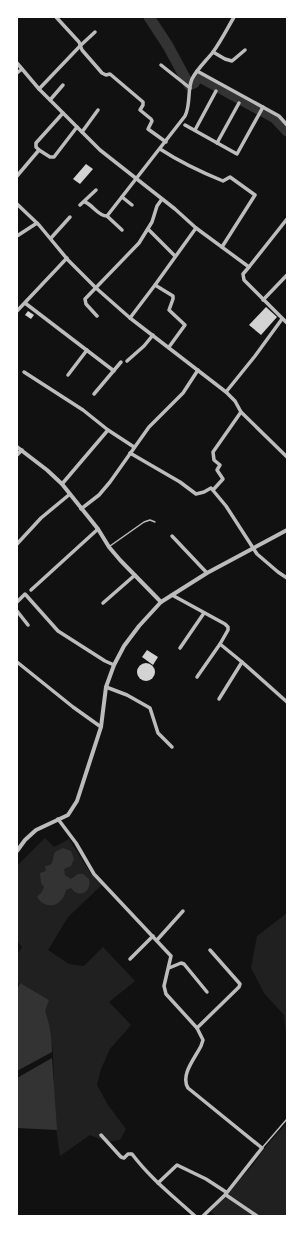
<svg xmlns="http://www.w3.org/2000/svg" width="304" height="1233" viewBox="0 0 304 1233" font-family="Signika,sans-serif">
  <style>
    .green { fill: #202020 }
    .water { fill: #333 }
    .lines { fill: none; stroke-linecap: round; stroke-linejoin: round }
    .river { stroke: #333; stroke-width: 11 }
    .building { fill: #d3d3d3 }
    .service { stroke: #bcbcbc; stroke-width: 1.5 }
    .minor { stroke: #bcbcbc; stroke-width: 3.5 }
    .tertiary { stroke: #bcbcbc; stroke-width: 4 }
  </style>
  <rect width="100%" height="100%" fill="#111"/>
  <g class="green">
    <path d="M45,838L54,847L69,839L91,874L104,883L68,917L48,950L69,964L84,966L103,947L135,981L109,1002L131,1025L110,1049L101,1069L97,1085L108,1105L126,1129L120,1140L107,1142L90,1135L60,1156C57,1135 54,1115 54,1094C53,1066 55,1038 44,1011L49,1000L17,982V955L22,947L17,941V866Z"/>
    <polygon points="287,913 287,1036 286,1034 284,1015 264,993 251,968 257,936"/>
    <polygon points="287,1123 287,1216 216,1216 211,1212 225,1195 253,1165 267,1145"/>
  </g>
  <g class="water">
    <path d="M63,848L71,851L74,859L71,866L64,869L65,875L71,879L78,874H83L89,879C92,892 79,899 71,888L66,890C65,893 64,897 62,899C55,909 42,906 37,897L41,893L44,887L41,883L40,873L46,871L45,866C54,866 52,859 55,852Z"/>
    <path d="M20,983L49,1000L45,1011C50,1025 52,1038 52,1052L17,1071V990Z"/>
    <polygon points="52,1058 57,1130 17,1128 17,1078"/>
  </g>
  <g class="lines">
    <polyline class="river" points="149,17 168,46 189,85 194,83 198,76 275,118 287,131"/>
  </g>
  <g class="building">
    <polygon points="86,164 93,169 80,184 73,179"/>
    <polygon points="266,307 277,317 261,335 249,325"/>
    <polygon points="28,311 34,315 31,319 25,315"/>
    <polygon points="147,650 158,657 153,665 142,657"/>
    <circle cx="146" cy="672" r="9"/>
  </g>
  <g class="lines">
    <g class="service">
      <polyline points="110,546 144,522 150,520 155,522"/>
      <polyline points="262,1148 287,1119"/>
    </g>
    <g class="minor">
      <polyline points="56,17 79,42 82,50 102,73 106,75 110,74 143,102 143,105 140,110 151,119 152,121 148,129 166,142"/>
      <polyline points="213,52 225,59 232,61 245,50"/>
      <polyline points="17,63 39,89 100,150 175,209 196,228 249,267 243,274 244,280 287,323"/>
      <polyline points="161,65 190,88"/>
      <polyline points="197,71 279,116 287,125"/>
      <polyline points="17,73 22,69"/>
      <polyline points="39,89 81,45 95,32"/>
      <polyline points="50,100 63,85"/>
      <polyline points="185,125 237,154 263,107"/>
      <polyline points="195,130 216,91"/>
      <polyline points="82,132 98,110"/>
      <polyline points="217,143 239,103"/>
      <path d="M160,149C180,162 201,172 223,181L230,177L255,195L222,247"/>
      <polyline points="39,150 50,157 54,157 77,127"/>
      <polyline points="17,176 39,150 36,147 36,143 63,113"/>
      <polyline points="122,197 132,205"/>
      <path d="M85,202C93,205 98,216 107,216L185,116C191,104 187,91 192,79C197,69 206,61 213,52C221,41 227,29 234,17"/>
      <polyline points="17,204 39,225 68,260 96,288 130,318 226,392 235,401 241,412 287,457"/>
      <polyline points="80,205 96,190"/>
      <polyline points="107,216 122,230"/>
      <polyline points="148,229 175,256"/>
      <polyline points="17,236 37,223"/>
      <polyline points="51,238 70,217"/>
      <polyline points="249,267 287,219"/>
      <polyline points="155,285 173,296 173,299 169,310 185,325 169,347"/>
      <polyline points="263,300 287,275"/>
      <polyline points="25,303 114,371"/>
      <polyline points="17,311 67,258"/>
      <polyline points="97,316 86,304 85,299 139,243 152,222 157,206 162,199"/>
      <polyline points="130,318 155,285 196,228"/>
      <polyline points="127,361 144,346 153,335"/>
      <polyline points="24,372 83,410 108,430 134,447"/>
      <polyline points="68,375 87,350"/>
      <polyline points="226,392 255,356 282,319"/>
      <polyline points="94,394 121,362"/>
      <polyline points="130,453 180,482 196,494 204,492 211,488 226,506 257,554 278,572 287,578"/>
      <polyline points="17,455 22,450"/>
      <polyline points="62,484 108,430"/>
      <polyline points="213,490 223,479 217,470 220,465 214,460 213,452 241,412"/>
      <polyline points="81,509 99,495 110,482 149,427 183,393 198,370"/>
      <polyline points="172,536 207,573"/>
      <polyline points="17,544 41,518 70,494"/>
      <polyline points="31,590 98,529"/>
      <polyline points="172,595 225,624 228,627 228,630 220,644 242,662 287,702"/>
      <polyline points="17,602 25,594 58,631 105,661 114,665"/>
      <polyline points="103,603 135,575"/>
      <polyline points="17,611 28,625"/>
      <polyline points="180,648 204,613"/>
      <polyline points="17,662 73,707 101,727"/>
      <polyline points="197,677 220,644"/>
      <polyline points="106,687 127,695 150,708 158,733 172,747"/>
      <polyline points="219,699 242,662"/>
      <path d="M58,819L76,843L94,874L171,956L164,986L166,994L197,1028L203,1040L201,1046C195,1058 180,1075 188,1088L262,1148L225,1195L203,1216"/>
      <polyline points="157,940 183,911"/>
      <polyline points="130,959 153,936"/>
      <polyline points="169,968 181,963 184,964 207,992"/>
      <polyline points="197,1028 239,987 240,984 210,950"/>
      <path d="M101,1135L121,1157L124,1158L128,1154H132C150,1178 173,1196 195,1216"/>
      <polyline points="158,1183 177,1165 206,1179 226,1192"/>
      <polyline points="226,1195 257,1216"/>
    </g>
    <g class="tertiary">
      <polyline points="17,447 47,470 62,484 98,529 109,547 120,560 161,602"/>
      <polyline points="17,851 25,840 36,830 68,815 77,801 101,727 106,687 114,665 124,646 139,626 161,602 207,573 287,530"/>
    </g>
  </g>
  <rect width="304" height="1233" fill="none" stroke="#ffffff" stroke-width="36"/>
</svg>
